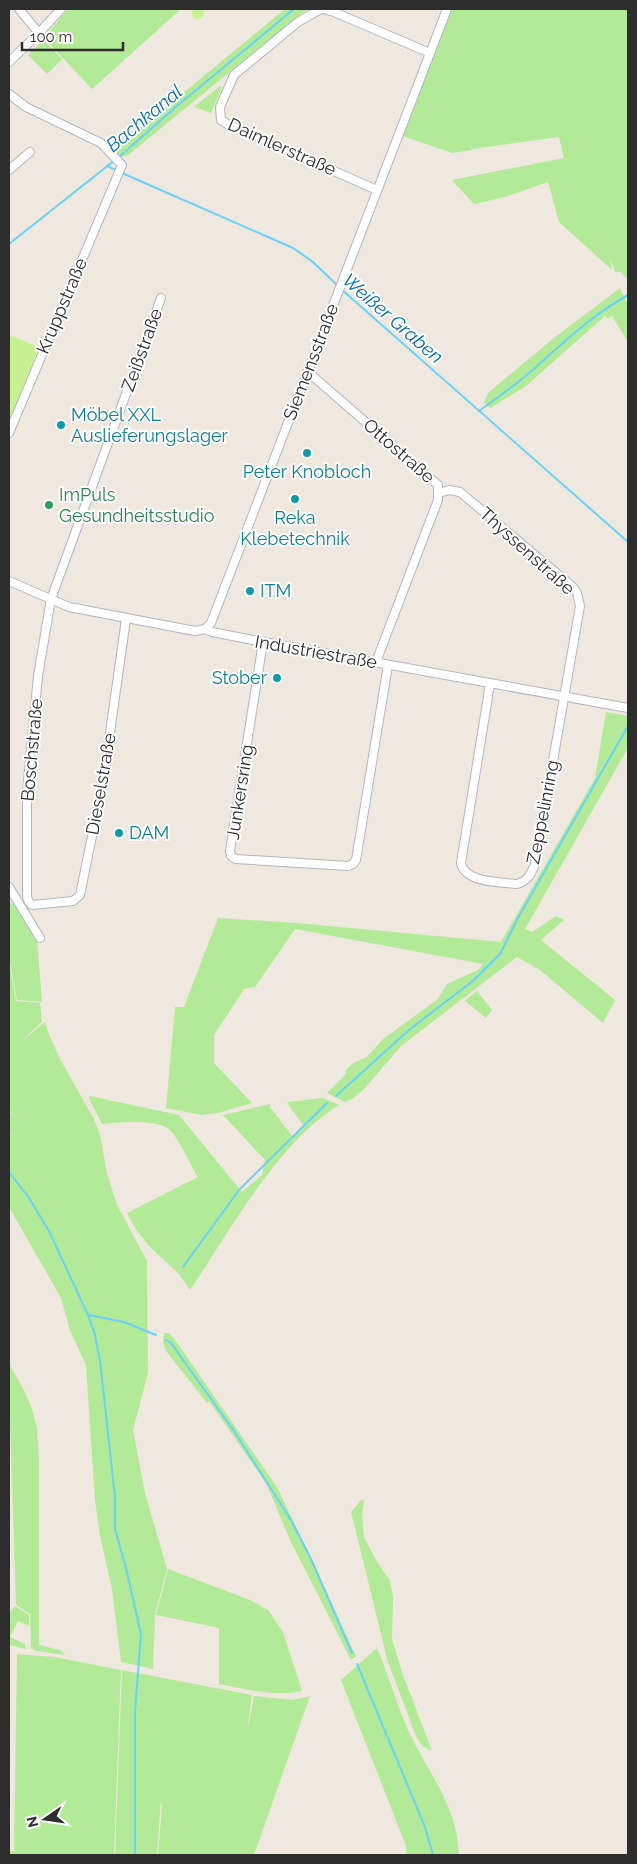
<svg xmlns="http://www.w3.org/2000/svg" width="637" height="1864" viewBox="0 0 637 1864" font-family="Raleway,sans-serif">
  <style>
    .green { fill: #b2ea97 }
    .pitch { fill: #c8f292 }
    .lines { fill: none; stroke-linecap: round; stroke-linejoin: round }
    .stream { stroke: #69d2f9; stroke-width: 2 }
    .minor-casing { stroke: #b2b5c1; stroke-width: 10 }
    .minor { stroke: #fff; stroke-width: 8 }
    .culture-dot { fill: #0f9aa8; stroke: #fff; stroke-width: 2 }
    .leisure-dot { fill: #2e9e5b; stroke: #fff; stroke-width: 2 }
    .labels { text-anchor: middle; stroke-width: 4; stroke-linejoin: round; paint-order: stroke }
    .street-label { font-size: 18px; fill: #2d2d2d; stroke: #fff }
    .culture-label { font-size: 18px; fill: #0d838f; stroke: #fff; text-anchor: start }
    .leisure-label { font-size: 18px; fill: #27864d; stroke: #fff; text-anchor: start }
    .water-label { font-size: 19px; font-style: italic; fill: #0170ad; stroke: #fff }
  </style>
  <rect width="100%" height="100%" fill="#efe8de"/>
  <g class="green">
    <polygon points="68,9 181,9 92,89 44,38"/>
    <polygon points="285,9 311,9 302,13 127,156 120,157 114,150"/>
    <polygon points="451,9 628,9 628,280 621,272 615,272 610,258 612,270 559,222 548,182 505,197 474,204 452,180 564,158 559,137 473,149 470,145 472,150 452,153 403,136"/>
    <polygon points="44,40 62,59 47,74 28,55"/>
    <polygon points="220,86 222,87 211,113 194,107"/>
    <polygon points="620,288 626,301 628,300 628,342 612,316 608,319 598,307 605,316 526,386 490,408 484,402 489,392 554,338"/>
    <polygon points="606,712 628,716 628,748 525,929 532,932 556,916 564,920 541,940 615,1000 603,1023 540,970 517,957 401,1046 365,1088 352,1099 345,1102 327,1093 345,1075 347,1069 353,1063 367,1057 383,1039 438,999 447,984 478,970 483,964 295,929 255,987 244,989 214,1035 214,1063 252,1103 218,1113 201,1115 166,1108 175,1007 184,1007 218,918 296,923 501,942 595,778"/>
    <polygon points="9,900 11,904 14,902 37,939 42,1002 17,1000 9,957"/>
    <polygon points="9,962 16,1001 40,1003 42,1022 19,1043 45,1022 50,1037 60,1059 94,1119 100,1135 107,1173 117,1205 147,1261 148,1373 133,1430 145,1493 167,1569 155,1614 153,1669 121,1662 112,1589 100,1536 95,1500 86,1365 70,1330 61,1298 9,1207 9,1165 12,1167 9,1164 9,1136 14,1132 9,1135 9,1110 22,1126 9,1109"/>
    <polygon points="477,991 492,1010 486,1018 465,1001"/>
    <path d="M90,1096L179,1115L242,1192L262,1175L265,1160L223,1115L270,1104V1107L293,1137L303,1129L302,1124L287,1102L323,1098L339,1105C278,1142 230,1231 190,1290L179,1274L149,1246L137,1231L127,1213L198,1177C192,1167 177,1136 170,1130C158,1119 117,1122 102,1124L89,1099Z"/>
    <polygon points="164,1333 169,1333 178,1344 277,1487 311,1558 356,1656 351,1660 291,1542 267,1485 209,1401 207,1403 166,1351 163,1342"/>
    <polygon points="9,1364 24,1390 32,1409 37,1428 39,1462 39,1645 60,1650 65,1655 36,1651 31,1648 30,1614 16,1605 10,1418 9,1415"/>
    <polygon points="361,1500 364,1500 362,1515 364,1537 376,1560 390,1581 393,1597 392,1639 403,1675 432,1751 423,1747 416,1736 388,1662 351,1512"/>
    <path d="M168,1569L250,1600L268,1610L283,1632L302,1691C274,1697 246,1689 219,1684V1628L156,1615Z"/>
    <polygon points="15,1606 29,1615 29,1626 18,1621 10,1637 25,1644 26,1649 9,1645 9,1614"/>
    <path d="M377,1648C388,1674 396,1702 407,1728C427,1772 457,1803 459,1855H406V1846L341,1680Z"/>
    <polygon points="17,1654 54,1657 121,1670 114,1855 9,1855 9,1851 14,1851"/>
    <polygon points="122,1670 252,1695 247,1732 254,1696 293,1700 310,1696 254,1855 158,1855 162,1807 161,1800 157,1855 115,1855"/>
  </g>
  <g class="pitch">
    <circle cx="198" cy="13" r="6"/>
    <polygon points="9,335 39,347 9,423"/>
  </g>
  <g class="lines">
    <g class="stream">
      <polyline points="119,157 178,105 294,9"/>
      <polyline points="107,166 118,171"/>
      <polyline points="122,173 293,248 313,262 338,286"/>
      <polyline points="9,244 115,160"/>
      <polyline points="341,289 628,542"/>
      <path d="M479,411C495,399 513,387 528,374C560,346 590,316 628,295"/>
      <polyline points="336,1096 409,1030 474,980 500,954 519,916 628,726"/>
      <polyline points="9,1172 29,1198 49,1231 88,1315 94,1331 100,1360 115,1497 115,1529 126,1568 141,1634 135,1711 135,1855"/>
      <polyline points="183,1267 239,1190 327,1103"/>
      <polyline points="89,1315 124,1322 156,1335"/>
      <polyline points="166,1340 171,1343 234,1431 291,1520 311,1559 352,1653"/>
      <polyline points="357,1664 425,1827 433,1855"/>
    </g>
    <g class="minor-casing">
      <g id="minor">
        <polyline points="19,9 39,33"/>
        <polyline points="321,9 298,22 234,75 220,107 221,120 229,125 377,190"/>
        <polyline points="323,9 334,12 430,53"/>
        <polyline points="9,62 39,33 61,9"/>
        <polyline points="9,94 26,107 101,143 122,165 9,433"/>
        <polyline points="9,170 30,152"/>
        <polyline points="308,372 438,485 438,500 376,662"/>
        <path d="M439,493L449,490L460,492L573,587L577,593L580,606L535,864C531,874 528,881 517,884C500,882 465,883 461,863L490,684"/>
        <polyline points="9,581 69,607 195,631 205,629 212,632 263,642 628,708"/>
        <polyline points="126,619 103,782 80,895 73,901 32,905 29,902 27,897 27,791 38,676 51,599 161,298"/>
        <polyline points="205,629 211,623 447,9"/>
        <polyline points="263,642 230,851 231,856 236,859 348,866 353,864 356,860 388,665"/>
        <polyline points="9,887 40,938"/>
      </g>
    </g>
    <use href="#minor" class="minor"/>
  </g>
  <g class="culture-dot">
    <circle cx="61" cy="425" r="5"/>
    <circle cx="307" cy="453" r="5"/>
    <circle cx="295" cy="499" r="5"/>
    <circle cx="250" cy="591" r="5"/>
    <circle cx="277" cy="678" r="5"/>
    <circle cx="119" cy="833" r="5"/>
  </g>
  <circle class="leisure-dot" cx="49" cy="505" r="5"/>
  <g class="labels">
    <g class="street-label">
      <text transform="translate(282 147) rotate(24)" y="6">Daimlerstraße</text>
      <text transform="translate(62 306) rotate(-67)" y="6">Kruppstraße</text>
      <text transform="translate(142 350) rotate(-70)" y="6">Zeißstraße</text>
      <text transform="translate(311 362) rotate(-69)" y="6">Siemensstraße</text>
      <text transform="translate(399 451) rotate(41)" y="6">Ottostraße</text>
      <text transform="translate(527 551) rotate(42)" y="6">Thyssenstraße</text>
      <text transform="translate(316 652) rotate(10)" y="6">Industriestraße</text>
      <text transform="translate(32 750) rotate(-85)" y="6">Boschstraße</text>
      <text transform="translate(101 784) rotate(-80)" y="6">Dieselstraße</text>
      <text transform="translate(240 792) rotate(-81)" y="6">Junkersring</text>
      <text transform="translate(543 812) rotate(-79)" y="6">Zeppelinring</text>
    </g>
    <g class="culture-label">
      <text x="71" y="421">Möbel XXL<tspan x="71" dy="21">Auslieferungslager</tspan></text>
      <text x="307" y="478" text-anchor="middle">Peter Knobloch</text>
      <text x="295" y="524" text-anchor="middle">Reka<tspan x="295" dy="21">Klebetechnik</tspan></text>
      <text x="260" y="597">ITM</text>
      <text x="267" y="684" text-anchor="end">Stober</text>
      <text x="129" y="839">DAM</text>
    </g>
    <g class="leisure-label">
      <text x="59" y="501">ImPuls<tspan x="59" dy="21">Gesundheitsstudio</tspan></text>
    </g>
    <g class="water-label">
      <text transform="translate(144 118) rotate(-40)" y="7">Bachkanal</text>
      <text transform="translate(393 318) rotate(41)" y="7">Weißer Graben</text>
    </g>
  </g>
  <rect width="637" height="1864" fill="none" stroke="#2d2d2d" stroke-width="20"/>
  <g transform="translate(45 1819) rotate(257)" stroke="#ffffff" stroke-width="4" paint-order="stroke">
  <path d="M0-4L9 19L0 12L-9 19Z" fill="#2d2d2d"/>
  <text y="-8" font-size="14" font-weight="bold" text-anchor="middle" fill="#2d2d2d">N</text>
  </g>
  <path d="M22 42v8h101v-8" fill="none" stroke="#2d2d2d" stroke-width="2.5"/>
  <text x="30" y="42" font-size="15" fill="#2d2d2d" stroke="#ffffff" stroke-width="4" paint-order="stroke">100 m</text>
</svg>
